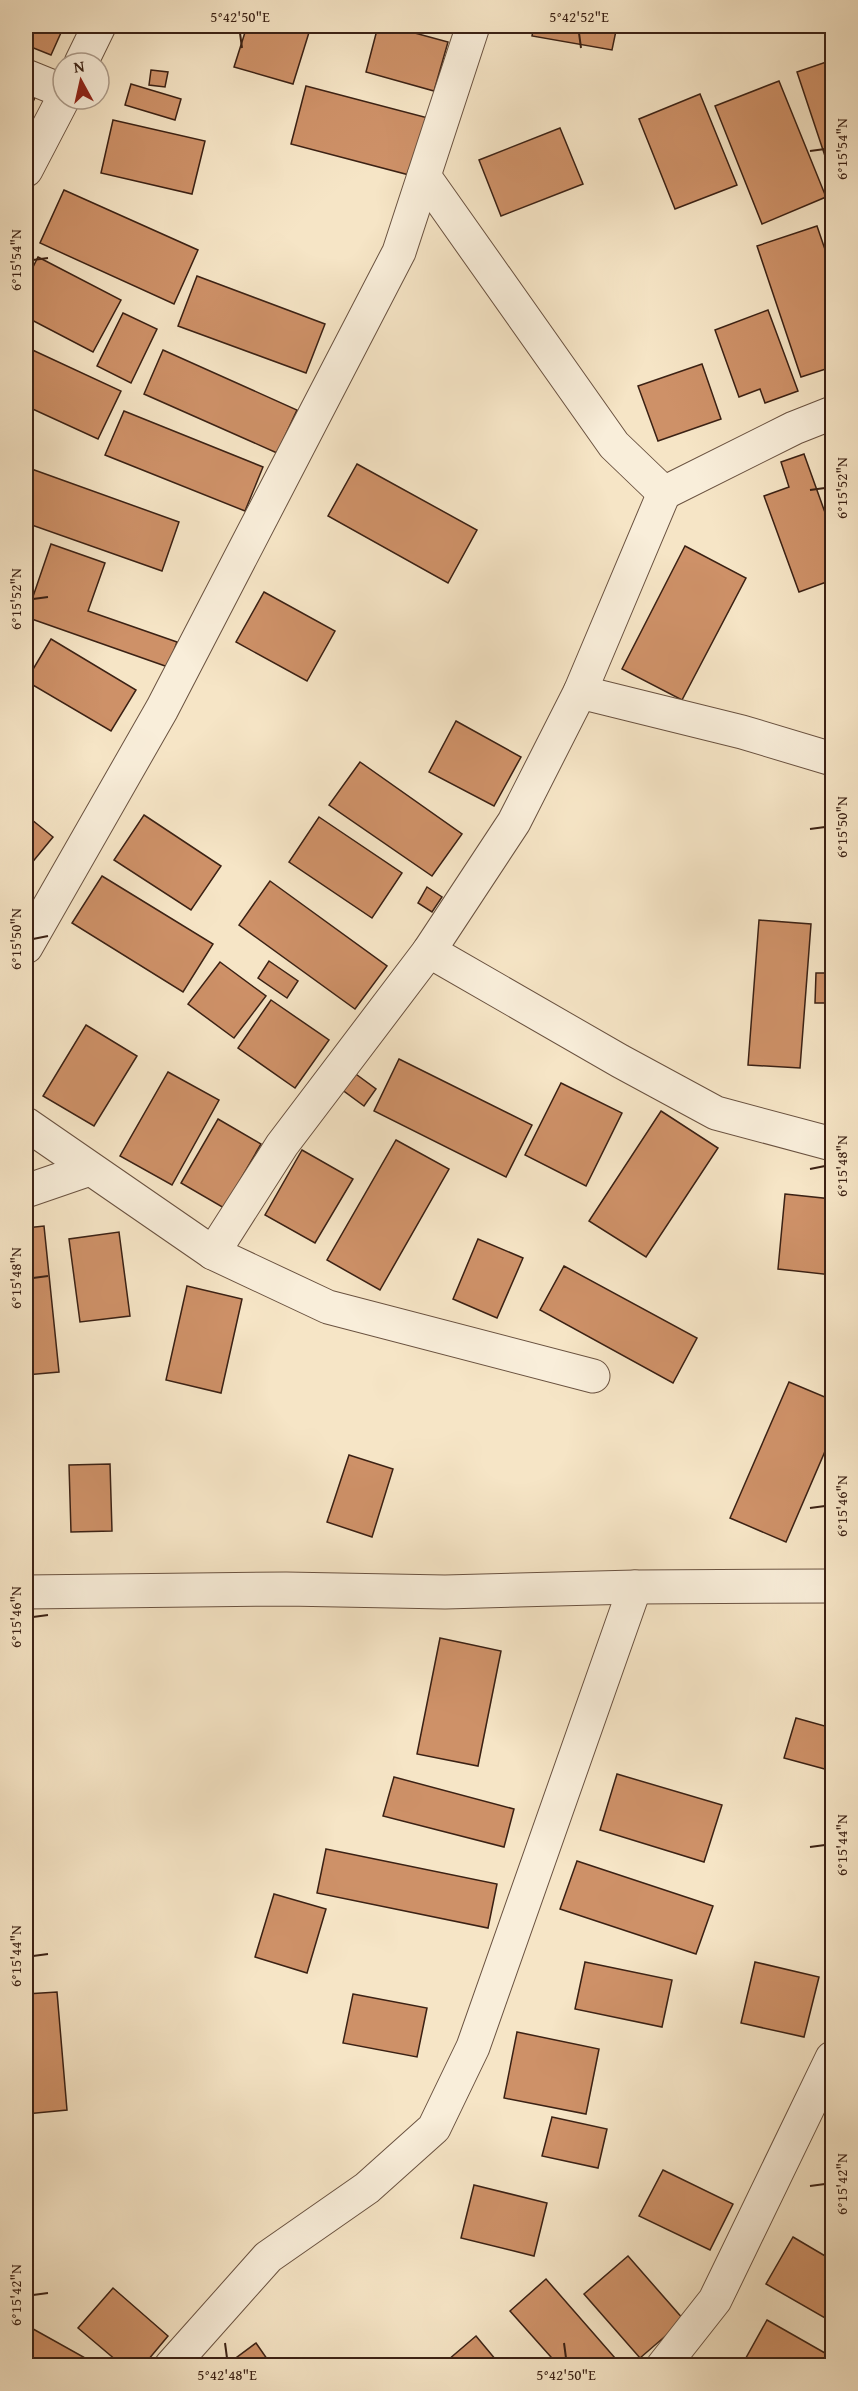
<svg xmlns="http://www.w3.org/2000/svg" width="858" height="2391" viewBox="0 0 858 2391" font-family="'Gentium Book Plus',serif">
  <style>
    .building { fill: #ce9168; stroke: #3b2114; stroke-width: 1.5 }
    .lines { fill: none; stroke-linecap: round; stroke-linejoin: round }
    .minor-casing { stroke: #6a5240; stroke-width: 35 }
    .minor { stroke: #f9eeda; stroke-width: 33 }
    .ticks { fill: none; stroke: #3b2114; stroke-width: 2 }
    .neatline { fill: none; stroke: #3b2114; stroke-width: 2 }
    .ticks-label { font-size: 15px; text-anchor: middle; fill: #3b2114 }
  </style>
  <rect width="100%" height="100%" fill="#f6e5c6"/>
  <filter id="stains"><feTurbulence type="fractalNoise" baseFrequency=".00333" numOctaves="4"/><feColorMatrix values="0 0 0 0 .2 0 0 0 0 .09 0 0 0 0 .02 0 0 0 .5 -.17"/></filter>
  <radialGradient id="worn" r=".72"><stop offset=".6" stop-color="#630" stop-opacity="0"/><stop offset="1" stop-color="#630" stop-opacity=".3"/></radialGradient>
  <g class="building">
    <polygon points="26,26 64,26 51,55 26,45"/>
    <polygon points="247,26 311,26 293,84 234,67"/>
    <polygon points="378,26 389,26 448,42 434,91 366,72"/>
    <polygon points="534,26 617,26 612,50 532,36"/>
    <polygon points="832,60 832,177 797,72"/>
    <polygon points="151,70 168,72 165,87 149,85"/>
    <polygon points="779,81 826,197 762,224 715,106"/>
    <polygon points="131,84 181,99 175,120 125,105"/>
    <polygon points="306,86 428,118 413,176 291,144"/>
    <polygon points="26,91 36,95 26,118"/>
    <polygon points="700,94 737,185 675,209 639,119"/>
    <polygon points="113,120 205,141 192,194 101,173"/>
    <polygon points="560,128 583,184 501,216 479,160"/>
    <polygon points="64,190 198,250 174,304 40,243"/>
    <polygon points="817,226 832,270 832,367 801,377 757,246"/>
    <polygon points="38,257 121,300 93,352 26,317 26,281"/>
    <polygon points="197,276 325,324 306,373 178,326"/>
    <polygon points="768,310 798,391 765,403 760,389 739,397 715,330"/>
    <polygon points="123,313 157,329 131,383 97,366"/>
    <polygon points="26,347 121,391 98,439 26,406"/>
    <polygon points="163,350 297,410 277,453 144,394"/>
    <polygon points="702,364 721,419 658,441 638,386"/>
    <polygon points="124,411 263,467 245,511 105,455"/>
    <polygon points="804,454 832,532 832,580 799,592 764,496 789,487 781,462"/>
    <polygon points="357,464 477,530 448,583 328,516"/>
    <polygon points="26,467 179,522 162,571 26,523"/>
    <polygon points="51,544 105,563 88,611 177,642 168,667 26,617"/>
    <polygon points="685,546 746,578 682,700 622,669"/>
    <polygon points="264,592 335,631 307,681 236,642"/>
    <polygon points="51,639 136,690 111,731 26,681"/>
    <polygon points="456,721 521,757 494,806 429,772"/>
    <polygon points="360,762 462,834 432,876 329,805"/>
    <polygon points="26,815 53,837 26,870"/>
    <polygon points="144,815 221,866 191,910 114,860"/>
    <polygon points="319,817 402,873 372,918 289,862"/>
    <polygon points="102,876 213,944 183,992 72,923"/>
    <polygon points="270,881 387,966 355,1009 239,925"/>
    <polygon points="427,887 442,897 432,912 418,903"/>
    <polygon points="759,920 811,924 800,1068 748,1065"/>
    <polygon points="269,961 298,981 287,998 258,978"/>
    <polygon points="220,962 266,996 234,1038 188,1004"/>
    <polygon points="816,973 832,973 832,1003 815,1003"/>
    <polygon points="271,1000 329,1040 295,1088 238,1048"/>
    <polygon points="86,1025 137,1056 94,1126 43,1096"/>
    <polygon points="399,1059 532,1125 506,1177 374,1111"/>
    <polygon points="349,1069 376,1089 364,1106 337,1086"/>
    <polygon points="168,1072 219,1100 172,1185 120,1156"/>
    <polygon points="561,1083 622,1113 586,1186 525,1155"/>
    <polygon points="661,1111 718,1148 646,1257 589,1221"/>
    <polygon points="218,1119 261,1144 224,1208 181,1183"/>
    <polygon points="396,1140 449,1169 380,1290 327,1260"/>
    <polygon points="302,1150 353,1179 315,1243 265,1215"/>
    <polygon points="785,1194 832,1199 832,1275 778,1269"/>
    <polygon points="44,1226 59,1372 26,1375 26,1228"/>
    <polygon points="119,1232 130,1316 80,1322 69,1239"/>
    <polygon points="478,1239 523,1258 497,1318 453,1299"/>
    <polygon points="564,1266 697,1338 673,1383 540,1310"/>
    <polygon points="187,1286 242,1299 221,1393 166,1380"/>
    <polygon points="789,1382 832,1400 832,1435 786,1542 730,1518"/>
    <polygon points="349,1455 393,1469 372,1537 327,1522"/>
    <polygon points="110,1464 112,1531 71,1532 69,1465"/>
    <polygon points="440,1638 501,1651 478,1766 417,1754"/>
    <polygon points="796,1718 832,1728 832,1771 784,1758"/>
    <polygon points="617,1774 722,1805 704,1862 600,1830"/>
    <polygon points="394,1777 514,1809 504,1847 383,1816"/>
    <polygon points="326,1849 497,1884 488,1928 317,1893"/>
    <polygon points="577,1861 713,1906 696,1954 560,1909"/>
    <polygon points="274,1894 326,1909 307,1973 255,1957"/>
    <polygon points="585,1962 672,1980 662,2027 575,2009"/>
    <polygon points="755,1962 819,1977 804,2037 741,2023"/>
    <polygon points="57,1992 67,2110 26,2114 26,1994"/>
    <polygon points="353,1994 427,2008 417,2057 343,2043"/>
    <polygon points="517,2032 599,2049 586,2114 504,2098"/>
    <polygon points="552,2117 607,2129 598,2168 542,2156"/>
    <polygon points="663,2170 733,2204 710,2250 639,2216"/>
    <polygon points="474,2185 547,2203 534,2256 461,2238"/>
    <polygon points="793,2237 832,2260 832,2322 766,2284"/>
    <polygon points="628,2256 684,2320 640,2358 584,2294"/>
    <polygon points="546,2279 622,2366 559,2366 510,2311"/>
    <polygon points="113,2288 168,2336 143,2366 123,2366 78,2328"/>
    <polygon points="767,2320 832,2357 832,2366 742,2365"/>
    <polygon points="26,2325 96,2364 95,2366 26,2366"/>
    <polygon points="476,2336 501,2366 441,2366"/>
    <polygon points="256,2343 272,2366 225,2366"/>
  </g>
  <g class="lines">
    <g class="minor-casing">
      <g id="minor">
        <polyline points="81,63 99,26"/>
        <polyline points="26,76 63,91"/>
        <polyline points="26,170 63,99"/>
        <polyline points="424,176 614,445 664,493 794,428 832,413"/>
        <polyline points="580,692 742,732 832,759"/>
        <polyline points="26,947 162,709 399,252 473,26"/>
        <polyline points="429,951 620,1061 716,1113 832,1144"/>
        <polyline points="26,1124 213,1253 328,1307 593,1376"/>
        <polyline points="26,1191 90,1169"/>
        <polyline points="213,1253 282,1145 429,951 514,822 580,692 664,493"/>
        <polyline points="26,1592 286,1589 445,1592 635,1587 832,1586"/>
        <polyline points="171,2366 268,2257 367,2188 434,2128 473,2047 635,1587"/>
        <polyline points="663,2366 715,2300 832,2058"/>
      </g>
    </g>
    <use href="#minor" class="minor"/>
  </g>
  <path class="ticks" d="M240,33L242,48M579,33L581,48M810,151L825,149M33,260L48,258M810,490L825,488M33,599L48,597M810,829L825,827M33,939L48,936M810,1169L825,1166M33,1278L48,1276M810,1508L825,1506M33,1617L48,1615M810,1847L825,1845M33,1956L48,1954M810,2186L825,2184M33,2295L48,2293M225,2343L227,2358M564,2343L566,2358"/>
  <rect width="858" height="2391" fill="none" stroke="#f6e5c6" stroke-width="66"/>
  <g transform="translate(81 81) rotate(352)"><circle r="28" fill="#f9eeda" stroke="#ad9c8b" stroke-width="1.5"/>
  <path d="M0-4.5L10 22L0 15L-10 22Z" fill="#8f2418"/>
  <text y="-9" font-size="16" font-weight="bold" text-anchor="middle" fill="#3b2114">N</text>
  </g>
  <rect x="33" y="33" width="792" height="2325" class="neatline"/>
  <g class="ticks-label">
    <text x="240" y="22">5°42'50"E</text>
    <text x="579" y="22">5°42'52"E</text>
    <text transform="translate(842 149) rotate(-90)" y="5">6°15'54"N</text>
    <text transform="translate(16 260) rotate(-90)" y="5">6°15'54"N</text>
    <text transform="translate(842 488) rotate(-90)" y="5">6°15'52"N</text>
    <text transform="translate(16 599) rotate(-90)" y="5">6°15'52"N</text>
    <text transform="translate(842 827) rotate(-90)" y="5">6°15'50"N</text>
    <text transform="translate(16 939) rotate(-90)" y="5">6°15'50"N</text>
    <text transform="translate(842 1166) rotate(-90)" y="5">6°15'48"N</text>
    <text transform="translate(16 1278) rotate(-90)" y="5">6°15'48"N</text>
    <text transform="translate(842 1506) rotate(-90)" y="5">6°15'46"N</text>
    <text transform="translate(16 1617) rotate(-90)" y="5">6°15'46"N</text>
    <text transform="translate(842 1845) rotate(-90)" y="5">6°15'44"N</text>
    <text transform="translate(16 1956) rotate(-90)" y="5">6°15'44"N</text>
    <text transform="translate(842 2184) rotate(-90)" y="5">6°15'42"N</text>
    <text transform="translate(16 2295) rotate(-90)" y="5">6°15'42"N</text>
    <text x="227" y="2380">5°42'48"E</text>
    <text x="566" y="2380">5°42'50"E</text>
  </g>
  <rect width="100%" height="100%" filter="url(#stains)"/>
  <rect width="100%" height="100%" fill="url(#worn)"/>
</svg>
